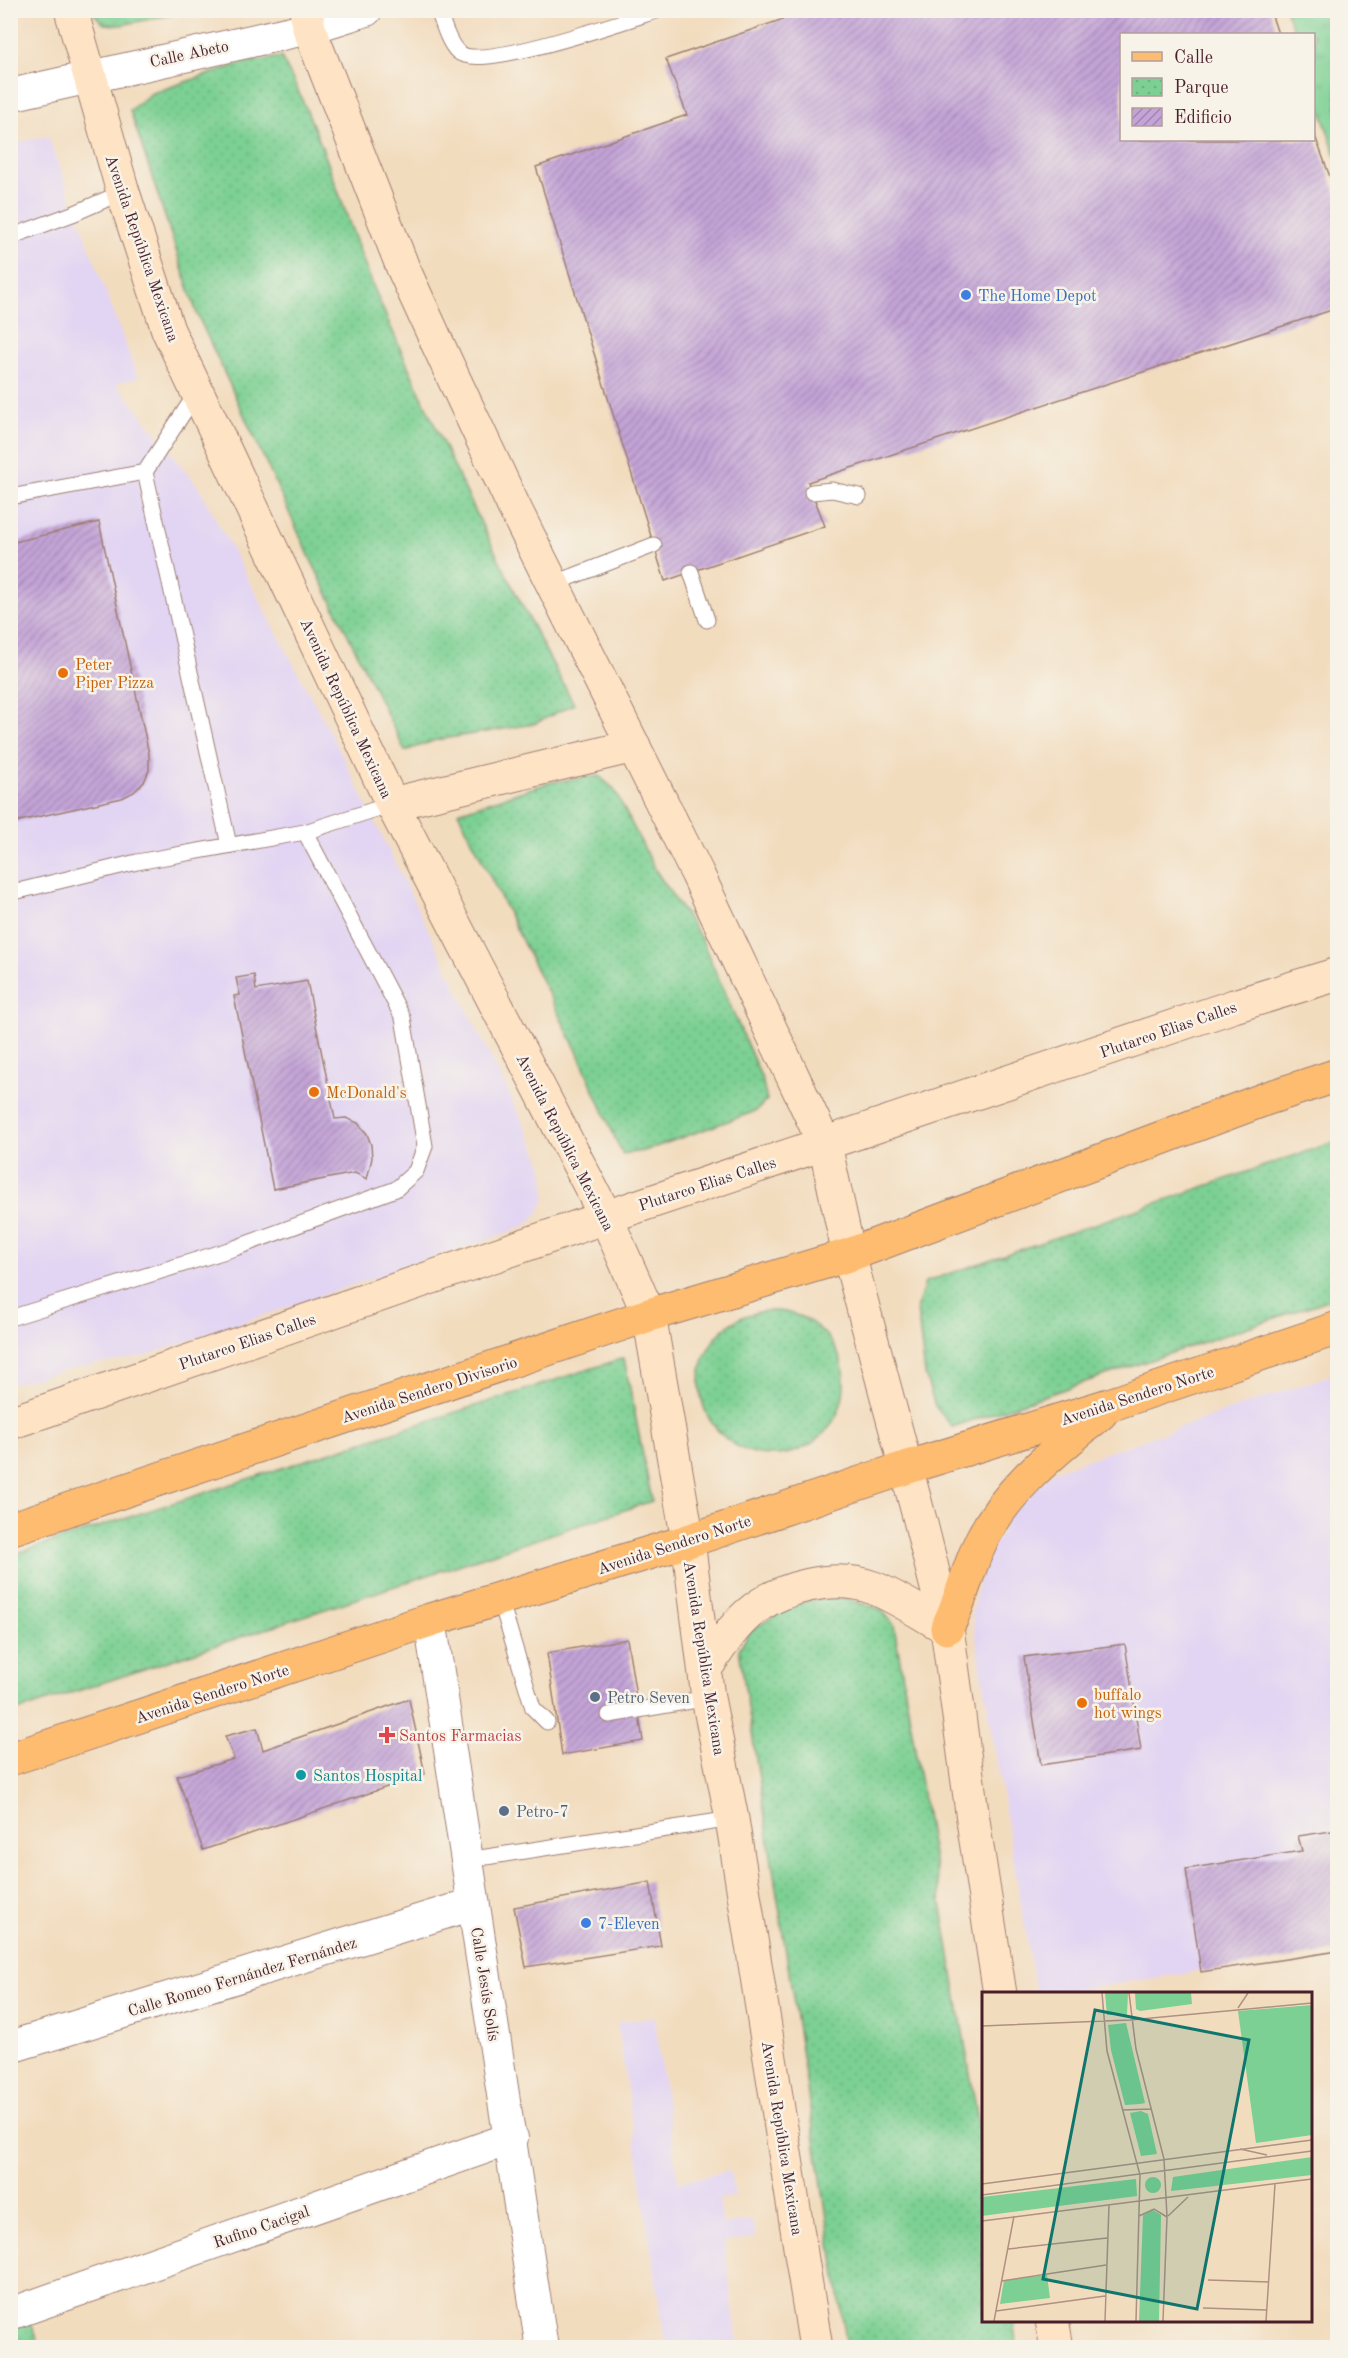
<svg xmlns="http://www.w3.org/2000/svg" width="1348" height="2358" viewBox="0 0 1348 2358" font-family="'Old Standard TT',serif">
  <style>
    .built { fill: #e2d4f3 }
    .grass { fill: url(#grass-tufts); stroke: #63785f; stroke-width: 1.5 }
    .park { fill: url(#park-dots); stroke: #63785f; stroke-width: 1.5 }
    .building { fill: url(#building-hatch) }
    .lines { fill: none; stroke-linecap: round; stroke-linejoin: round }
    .lane-casing { stroke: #9e7e74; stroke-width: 17 }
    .street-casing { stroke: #9e7e74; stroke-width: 34 }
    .secondary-casing { stroke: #9e7e74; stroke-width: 35 }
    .primary-casing { stroke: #9e7e74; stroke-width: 35 }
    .lane { stroke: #fff; stroke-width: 15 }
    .street { stroke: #fff; stroke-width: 32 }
    .secondary { stroke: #fee4c5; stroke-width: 33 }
    .primary { stroke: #fdbc6f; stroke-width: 33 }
    .shop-dot { fill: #3f7fe0; stroke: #f7f3e8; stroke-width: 2 }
    .food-dot { fill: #e8710a; stroke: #f7f3e8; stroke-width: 2 }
    .service-dot { fill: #5c6f8a; stroke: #f7f3e8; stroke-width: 2 }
    .health-dot { fill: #e0444e; stroke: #f7f3e8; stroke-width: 2 }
    .culture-dot { fill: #0f9aa8; stroke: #f7f3e8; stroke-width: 2 }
    .labels { text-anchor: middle; stroke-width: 5; stroke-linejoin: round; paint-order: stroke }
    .street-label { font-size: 16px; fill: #4a1f2b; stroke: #f7f3e8 }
    .shop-label { font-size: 16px; fill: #366cbe; stroke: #f7f3e8; text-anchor: start }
    .food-label { font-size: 16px; fill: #c56008; stroke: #f7f3e8; text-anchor: start }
    .service-label { font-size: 16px; fill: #4e5e75; stroke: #f7f3e8; text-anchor: start }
    .health-label { font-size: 16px; fill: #be3a42; stroke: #f7f3e8; text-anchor: start }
    .culture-label { font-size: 16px; fill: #0d838f; stroke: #f7f3e8; text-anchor: start }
    .inset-road { fill: none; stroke: #af9083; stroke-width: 1.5 }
    .view { fill: #0f766e; fill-opacity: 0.15; stroke: #0f766e; stroke-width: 3 }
    .inset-edge { fill: none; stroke: #4a1f2b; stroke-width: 3 }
  </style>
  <defs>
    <pattern id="grass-tufts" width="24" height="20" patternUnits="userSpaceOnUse" patternTransform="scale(1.5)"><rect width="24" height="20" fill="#7cd093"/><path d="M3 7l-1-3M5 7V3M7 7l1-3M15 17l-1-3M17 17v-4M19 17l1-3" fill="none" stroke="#6db27f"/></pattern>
    <pattern id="park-dots" width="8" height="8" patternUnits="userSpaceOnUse" patternTransform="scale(1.5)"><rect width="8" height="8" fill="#7cd093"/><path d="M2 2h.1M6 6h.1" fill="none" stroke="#6db27f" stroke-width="1.8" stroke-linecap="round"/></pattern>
    <pattern id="building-hatch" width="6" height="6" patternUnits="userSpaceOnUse" patternTransform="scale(1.5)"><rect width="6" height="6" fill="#c4a4d8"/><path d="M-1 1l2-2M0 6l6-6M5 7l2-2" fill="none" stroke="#a185af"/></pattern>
  </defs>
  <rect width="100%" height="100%" fill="#f7f3e8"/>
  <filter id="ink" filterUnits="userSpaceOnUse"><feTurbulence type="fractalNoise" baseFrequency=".0167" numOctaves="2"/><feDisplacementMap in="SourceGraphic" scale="12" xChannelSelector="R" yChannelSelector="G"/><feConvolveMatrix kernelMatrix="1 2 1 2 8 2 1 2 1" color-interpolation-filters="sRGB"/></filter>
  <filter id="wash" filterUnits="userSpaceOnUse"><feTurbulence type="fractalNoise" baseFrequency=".008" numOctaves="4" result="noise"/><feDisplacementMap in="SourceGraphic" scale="24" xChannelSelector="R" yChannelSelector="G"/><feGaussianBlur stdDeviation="1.35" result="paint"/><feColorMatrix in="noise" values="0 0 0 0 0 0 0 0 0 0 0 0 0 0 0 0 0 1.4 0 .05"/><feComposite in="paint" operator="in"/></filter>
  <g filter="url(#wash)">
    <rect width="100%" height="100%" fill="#f2dcbe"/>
    <g class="built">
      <polygon points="48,136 138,378 116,383 200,489 342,755 534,1145 543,1167 546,1197 539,1212 529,1223 517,1229 144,1356 69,1369 11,1384 10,144"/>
      <polygon points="1337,1373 1337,1951 1052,1993 1036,1993 972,1614 981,1571 1011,1513 1054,1471"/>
      <polygon points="654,2017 678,2182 729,2171 735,2196 719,2199 723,2225 752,2220 755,2238 724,2241 738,2347 666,2347 617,2022"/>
    </g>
    <polygon class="grass" points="1286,11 1337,11 1337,160 1314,90 1314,34 1295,34"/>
    <g class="park">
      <polygon points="91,11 91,10 191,11 121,25 104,24"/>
      <path d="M281,57C323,133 345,220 379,300C438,437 503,573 574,704L534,724L436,740L405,751L312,562L197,314L130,110L152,93L243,63Z"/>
      <polygon points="599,776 614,789 656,871 701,938 762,1079 767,1100 756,1111 644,1151 622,1154 576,1049 458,812 551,782"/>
      <polygon points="1337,1141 1337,1297 952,1427 935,1406 925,1374 917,1309 925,1282"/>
      <circle cx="772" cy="1383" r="72"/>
      <polygon points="624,1358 652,1501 11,1713 11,1555"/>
      <polygon points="836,1596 881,1609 894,1625 983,2150 984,2320 1013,2321 1017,2347 847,2347 739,1649 751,1631 792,1604"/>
      <polygon points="29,2316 40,2347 11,2347 10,2322"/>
    </g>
    <g id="blocks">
      <g class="building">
        <polygon points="810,10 1270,10 1278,34 1122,34 1122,140 1314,140 1314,133 1338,199 1338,308 808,482 825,526 665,581 536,167 687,115 666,59"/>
        <polygon points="99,522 149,754 149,770 144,782 134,792 122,798 10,823 10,543"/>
        <polygon points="254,975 256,990 307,981 335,1119 346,1118 358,1123 367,1134 371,1145 372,1158 367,1179 355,1173 273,1189 234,996 240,995 236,978"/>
        <polygon points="627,1639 643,1741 562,1755 547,1653"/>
        <polygon points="1125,1644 1141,1750 1041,1765 1024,1657"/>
        <polygon points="409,1699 425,1774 203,1850 177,1776 234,1759 225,1736 257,1728 263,1750"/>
        <polygon points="1338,1830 1338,1951 1201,1972 1186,1869 1302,1851 1298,1836"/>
        <polygon points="650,1882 661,1946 526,1967 514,1907"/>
      </g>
    </g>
  </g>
  <g filter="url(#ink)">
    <use href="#blocks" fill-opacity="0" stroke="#9e7e74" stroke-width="1.5"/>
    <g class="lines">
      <g class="lane-casing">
        <g id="lane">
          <path d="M438,10C443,23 448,43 458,52C480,72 627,20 659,10"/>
          <polyline points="10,237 75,213 123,192"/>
          <polyline points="197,392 145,472 229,845"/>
          <polyline points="812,492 832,490 859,496"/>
          <polyline points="10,497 145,472"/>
          <polyline points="691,572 707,620"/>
          <polyline points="553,584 654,545"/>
          <polyline points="10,893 137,862 305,832 392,804"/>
          <polyline points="10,1318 235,1248 396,1189 416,1171 425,1146 403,1018 305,832"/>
          <polyline points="500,1599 533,1708 547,1722"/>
          <polyline points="609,1715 708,1698"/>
          <polyline points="467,1860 732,1819"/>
        </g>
      </g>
      <g class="street-casing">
        <g id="street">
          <polyline points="10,95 309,28 366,10"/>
          <polyline points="430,1620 542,2348"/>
          <polyline points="10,2047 473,1904"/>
          <polyline points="10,2314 512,2138"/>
        </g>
      </g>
      <g class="secondary-casing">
        <g id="secondary">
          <polyline points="71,10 123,192 168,330 392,804 606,1217 649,1315 688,1541 708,1698 732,1819 816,2348"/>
          <polyline points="306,10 309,28 403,268 447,364 514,507 697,873 825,1145 849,1255 920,1520 947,1628 975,1834 1000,1994"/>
          <polyline points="392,804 634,746"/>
          <polyline points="10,1423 606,1217 1234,1006 1338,974"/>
          <path d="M705,1669C718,1650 731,1629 748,1614C779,1587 835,1573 874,1588C899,1598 923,1615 947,1628"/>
          <polyline points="1052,2320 1057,2348"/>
        </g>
      </g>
      <g class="primary-casing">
        <g id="primary">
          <polyline points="10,1529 649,1315 849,1255 1268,1098 1338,1075"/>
          <path d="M947,1628C962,1599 968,1567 982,1539C1009,1486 1057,1450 1101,1413"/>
          <polyline points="10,1759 430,1620 688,1541 905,1468 1112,1404 1338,1328"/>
        </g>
      </g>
      <use href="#lane" class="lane"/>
      <use href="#street" class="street"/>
      <use href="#secondary" class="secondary"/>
      <use href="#primary" class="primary"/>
    </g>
  </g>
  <g class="shop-dot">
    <circle cx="966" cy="295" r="6"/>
    <circle cx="586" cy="1923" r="6"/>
  </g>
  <g class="food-dot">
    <circle cx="63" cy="673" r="6"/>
    <circle cx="314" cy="1092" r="6"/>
    <circle cx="1082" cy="1703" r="6"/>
  </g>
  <g class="service-dot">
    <circle cx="595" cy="1697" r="6"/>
    <circle cx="504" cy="1811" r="6"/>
  </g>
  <path class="health-dot" d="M384 1726h6v6h6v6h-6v6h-6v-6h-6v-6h6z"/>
  <circle class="culture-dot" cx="301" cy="1775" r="6"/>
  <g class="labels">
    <g class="street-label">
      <text transform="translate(189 53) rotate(-12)" y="6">Calle Abeto</text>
      <text transform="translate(143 248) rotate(71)" y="6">Avenida República Mexicana</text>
      <text transform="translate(347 708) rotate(65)" y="6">Avenida República Mexicana</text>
      <text transform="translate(1168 1029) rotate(-19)" y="6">Plutarco Elias Calles</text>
      <text transform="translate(566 1142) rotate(63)" y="6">Avenida República Mexicana</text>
      <text transform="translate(707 1183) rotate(-18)" y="6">Plutarco Elias Calles</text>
      <text transform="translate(247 1341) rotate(-19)" y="6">Plutarco Elias Calles</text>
      <text transform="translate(429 1389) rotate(-18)" y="6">Avenida Sendero Divisorio</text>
      <text transform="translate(1137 1395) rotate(-18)" y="6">Avenida Sendero Norte</text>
      <text transform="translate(674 1544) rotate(-18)" y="6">Avenida Sendero Norte</text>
      <text transform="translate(705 1658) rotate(81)" y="6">Avenida República Mexicana</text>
      <text transform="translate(212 1693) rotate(-18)" y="6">Avenida Sendero Norte</text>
      <text transform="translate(242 1976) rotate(-17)" y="6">Calle Romeo Fernández Fernández</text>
      <text transform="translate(486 1984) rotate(81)" y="6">Calle Jesús Solís</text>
      <text transform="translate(783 2138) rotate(81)" y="6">Avenida República Mexicana</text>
      <text transform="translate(261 2226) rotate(-19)" y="6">Rufino Cacigal</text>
    </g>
    <g class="shop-label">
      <text x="978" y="301">The Home Depot</text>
      <text x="598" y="1929">7-Eleven</text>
    </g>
    <g class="food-label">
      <text x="75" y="670">Peter<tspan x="75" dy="18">Piper Pizza</tspan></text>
      <text x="326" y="1098">McDonald's</text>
      <text x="1094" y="1700">buffalo<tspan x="1094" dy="18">hot wings</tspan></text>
    </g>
    <g class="service-label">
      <text x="607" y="1703">Petro Seven</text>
      <text x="516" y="1817">Petro-7</text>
    </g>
    <g class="health-label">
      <text x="399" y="1741">Santos Farmacias</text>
    </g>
    <g class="culture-label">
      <text x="313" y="1781">Santos Hospital</text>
    </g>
  </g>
  <g transform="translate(982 1992)">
    <rect width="330" height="330" fill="#f2dcbe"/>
    <path d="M330,13V143L274,151L256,19Z" fill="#7cd093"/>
    <path d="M123,1H146L145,23H125ZM153,1H209L210,12L158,19L154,17ZM144,31L163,111L158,112L143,113L129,58L126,33ZM159,119L166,122L175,162L159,164L148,121ZM330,165V183L189,199L191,185ZM163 193a8 8 0 1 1 16 0a8 8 0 1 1-16 0ZM154,187L155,204L0,224V205ZM171,218L179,223L177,329H157L161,223ZM65,283L68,306L18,312L22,288Z" fill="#7cd093"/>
    <path class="inset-road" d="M120,1L125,59L158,183L154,329M147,1L154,57L182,167L185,225L181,329M256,16L266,1M0,34L148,28L330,11M140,118L169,117M258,157L285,163M0,192L330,148M0,203L330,159M157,224L172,217L185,225M186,224L206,205M0,229L330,187M26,257L125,246M226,288L287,290M20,289L124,273M221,316L285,318M14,319L123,304M12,329L32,224M123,329L127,213M284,329L293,192"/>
    <path class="view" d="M113,18L267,48L215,317L61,287Z"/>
    <rect width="330" height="330" class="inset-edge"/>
  </g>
  <rect width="1348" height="2358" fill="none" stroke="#f7f3e8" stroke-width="36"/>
  <rect x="1120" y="33" width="195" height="108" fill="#f7f3e8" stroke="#b29e9c" stroke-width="1.5"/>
  <rect x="1132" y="52" width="30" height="9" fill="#fdbc6f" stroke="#b29e9c" stroke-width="1.5"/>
  <text x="1174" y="63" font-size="18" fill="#4a1f2b">Calle</text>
  <rect x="1132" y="78" width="30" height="18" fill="url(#park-dots)" stroke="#b29e9c" stroke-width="1.5"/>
  <text x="1174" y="93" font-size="18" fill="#4a1f2b">Parque</text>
  <rect x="1132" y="108" width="30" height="18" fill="url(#building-hatch)" stroke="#b29e9c" stroke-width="1.5"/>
  <text x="1174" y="123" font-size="18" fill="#4a1f2b">Edificio</text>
</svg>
